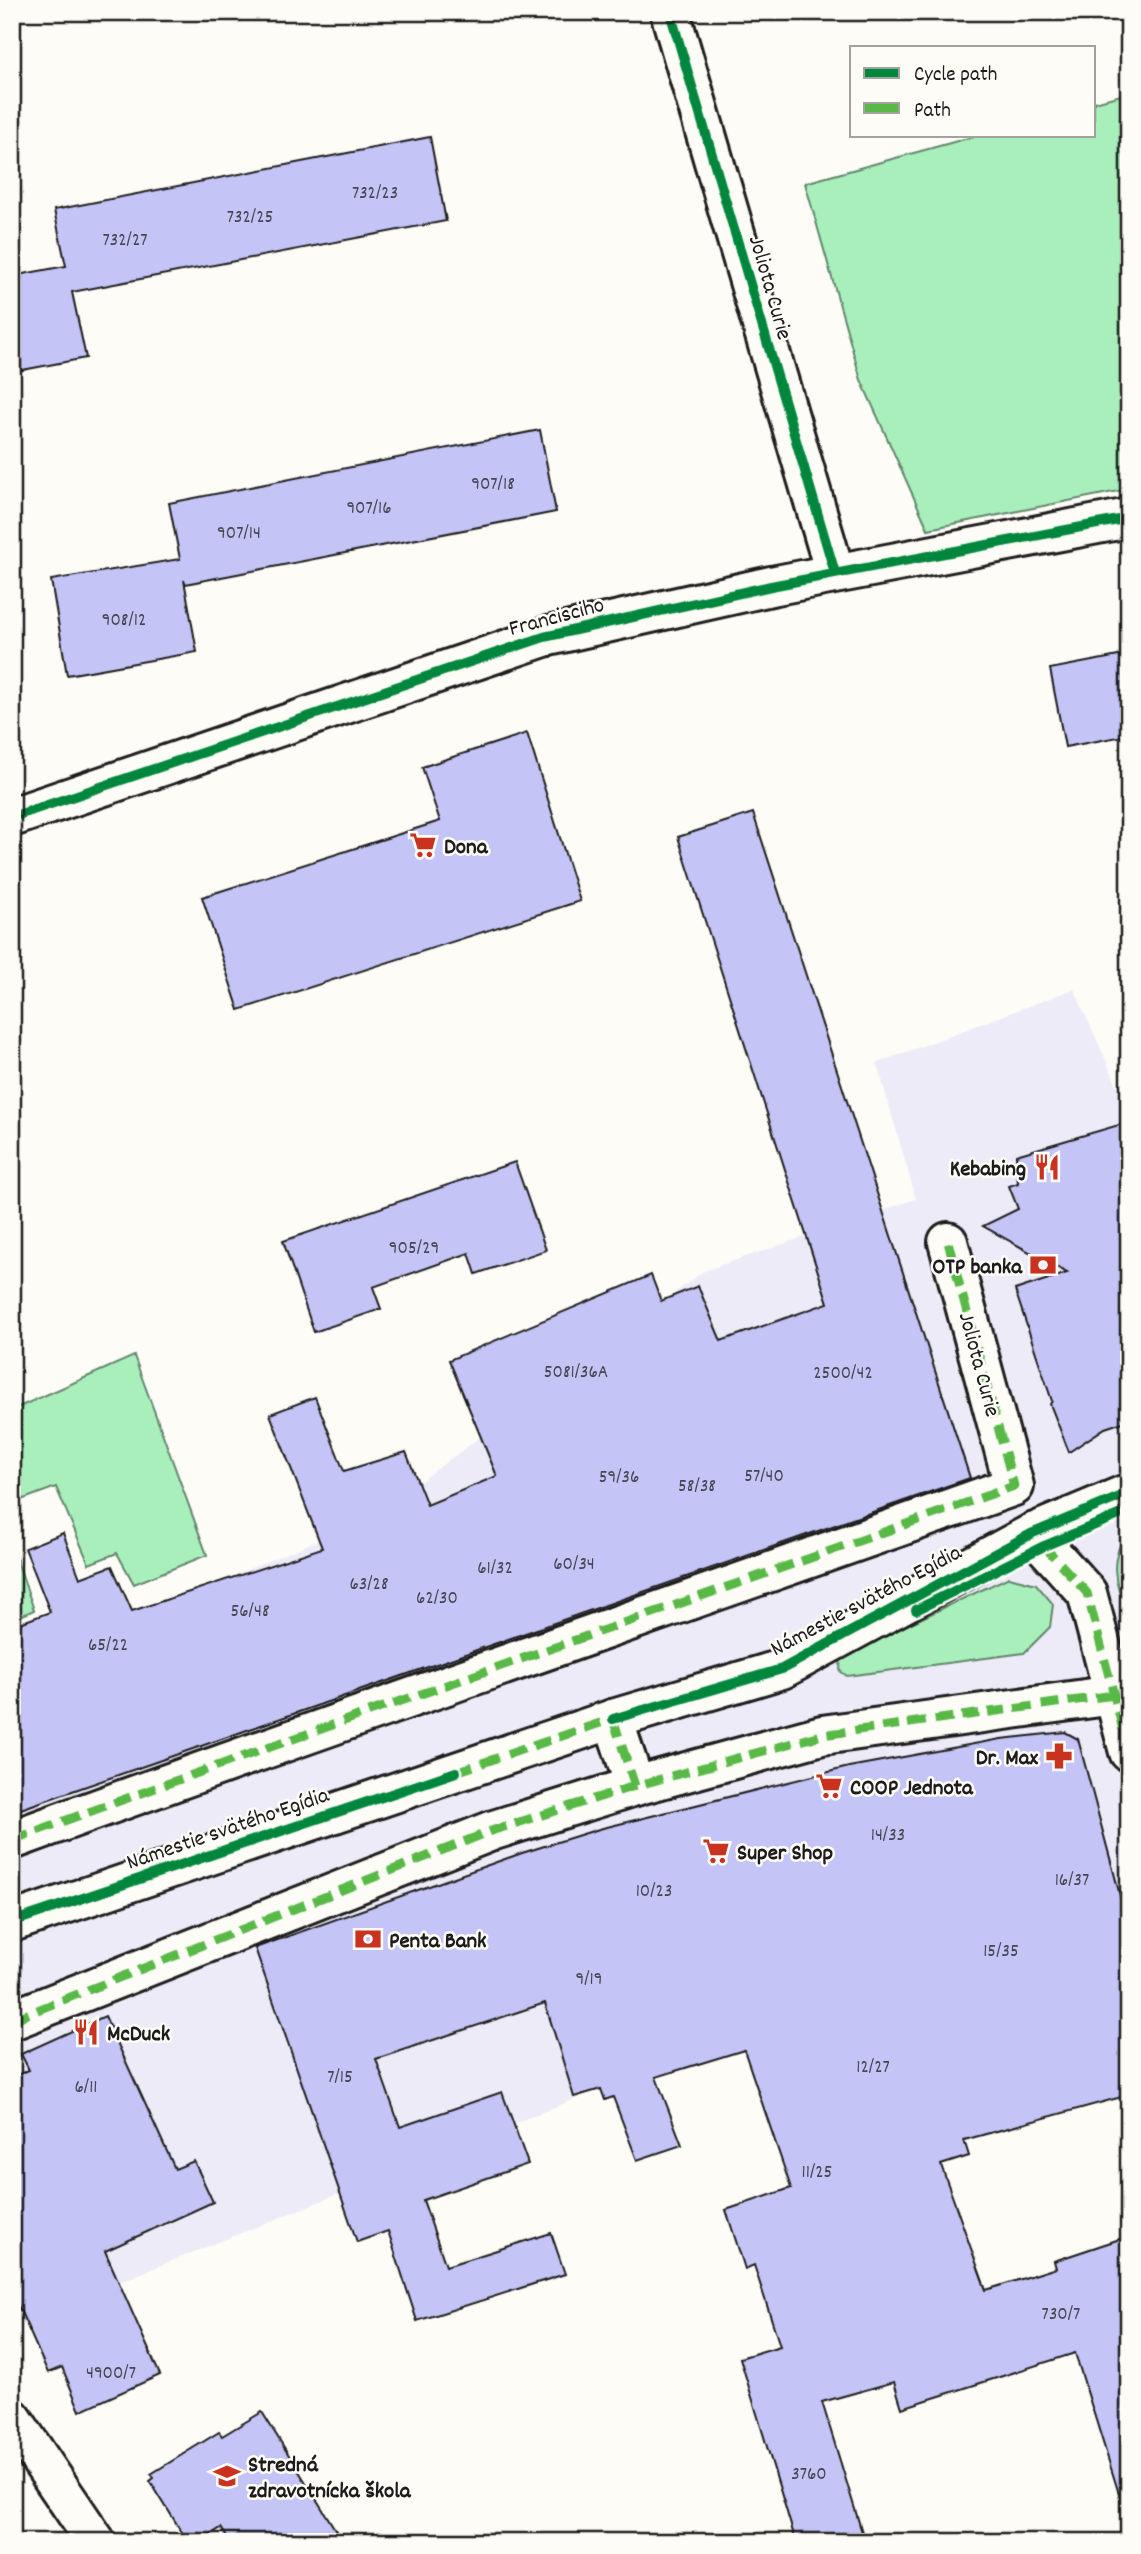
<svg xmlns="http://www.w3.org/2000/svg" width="1141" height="2554" viewBox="0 0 1141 2554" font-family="Dekko,sans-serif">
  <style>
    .built { fill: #ecebf7 }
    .green { fill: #a9efbb; stroke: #62866c; stroke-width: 2 }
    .building { fill: #c4c4f6; stroke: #1c1c1c; stroke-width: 2 }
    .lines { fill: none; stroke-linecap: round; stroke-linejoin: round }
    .minor-casing { stroke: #1c1c1c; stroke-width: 44 }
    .minor { stroke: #fdfcf7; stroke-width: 38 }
    .quiet { stroke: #58b947; stroke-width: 9; stroke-dasharray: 18 9; stroke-linecap: butt }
    .cycleway-casing { stroke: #fdfcf7; stroke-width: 15 }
    .cycleway { stroke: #00873e; stroke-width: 10 }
    .labels { text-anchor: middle; stroke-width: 5; stroke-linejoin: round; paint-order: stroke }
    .number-label { font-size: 19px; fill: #464652 }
    .street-label { font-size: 23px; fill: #1c1c1c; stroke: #fdfcf7 }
    .poi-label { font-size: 23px; font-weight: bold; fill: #1c1c1c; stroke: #fdfcf7; text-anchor: start }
  </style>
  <rect width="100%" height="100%" fill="#fdfcf7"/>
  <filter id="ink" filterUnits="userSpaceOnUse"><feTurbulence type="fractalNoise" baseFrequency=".0143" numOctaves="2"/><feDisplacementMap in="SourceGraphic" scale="14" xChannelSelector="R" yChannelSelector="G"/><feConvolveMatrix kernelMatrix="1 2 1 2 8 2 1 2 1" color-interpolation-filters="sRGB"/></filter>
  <g filter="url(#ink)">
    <polygon class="built" points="1074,989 1129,1112 1129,1997 1041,1970 677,2058 12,2325 12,1668 371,1518 704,1271 916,1199 877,1063"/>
    <g class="green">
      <polygon points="1129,93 1129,489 928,529 861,380 805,183 979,135 1094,135 1094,102"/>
      <polygon points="134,1356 207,1555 134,1584 117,1553 89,1564 56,1487 13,1503 12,1514 12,1410"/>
      <path d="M1129,1533V1607C1112,1586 1109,1554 1129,1533Z"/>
      <polygon points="12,1546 34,1610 12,1620"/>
      <polygon points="1009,1577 1036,1584 1053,1604 1050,1627 1024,1653 847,1676 840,1671 841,1656"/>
    </g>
    <g class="building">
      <polygon points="430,137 446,221 72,292 86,358 12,372 12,276 66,266 54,210"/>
      <polygon points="540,430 556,512 185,584 184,580 197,652 67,675 51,580 180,559 169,503"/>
      <polygon points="1129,654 1129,735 1065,747 1050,669"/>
      <polygon points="527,733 580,901 239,1010 202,897 440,821 422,767"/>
      <polygon points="753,813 970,1478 12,1812 12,1626 50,1612 25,1548 63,1533 80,1578 112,1566 132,1611 322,1548 270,1414 315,1397 344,1471 406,1452 427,1505 497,1476 449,1360 651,1275 661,1301 698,1286 721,1341 828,1303 678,837"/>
      <polygon points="1129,1122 1129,1420 1105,1428 1069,1452 1050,1404 1052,1401 1015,1290 1067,1273 983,1226 1018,1209 1009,1186 1018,1183 1016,1155"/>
      <polygon points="515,1162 546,1250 476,1274 469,1253 373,1287 381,1309 314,1332 283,1241"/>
      <polygon points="1065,1732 1078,1739 1129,1929 1129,2095 964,2140 969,2156 941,2165 986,2290 1056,2268 1054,2261 1129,2236 1129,2496 1120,2497 1075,2353 902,2408 894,2382 822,2402 865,2542 796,2542 740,2358 780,2346 754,2265 745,2269 726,2210 791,2188 744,2050 656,2077 682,2145 637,2160 613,2097 605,2100 601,2089 574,2097 545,2003 376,2059 400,2127 502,2092 528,2164 423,2200 446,2266 551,2233 565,2274 417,2321 388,2231 357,2242 255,1948 522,1853 599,1829 849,1767 1001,1739"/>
      <polygon points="105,2016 175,2169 194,2161 213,2202 105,2251 160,2375 80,2411 62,2367 48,2373 12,2292 12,2077 29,2070 21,2054"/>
      <polygon points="262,2412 343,2542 230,2542 221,2528 199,2542 188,2542 150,2481 154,2478 151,2474 219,2432 222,2436"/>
    </g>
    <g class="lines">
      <g class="minor-casing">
        <g id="minor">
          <polyline points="670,12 835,573"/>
          <polyline points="12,817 544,637 771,586 1129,518"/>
          <polyline points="1033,1533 1087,1593 1129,1752"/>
          <polyline points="613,1719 635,1786 822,1735 1129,1693"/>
          <path d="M12,1840C345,1718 680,1605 1014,1486L948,1242"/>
          <polyline points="12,1922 613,1719 782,1669 1033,1533 1129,1493"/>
          <polyline points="12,2020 494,1830 635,1786"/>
          <polyline points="12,2418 96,2542"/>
        </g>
      </g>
      <use href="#minor" class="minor"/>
      <g class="quiet">
        <polyline points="1042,1544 1087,1593 1129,1752"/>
        <polyline points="613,1719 635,1786 822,1735 1129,1693"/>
        <polyline points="456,1772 618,1717"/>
        <path d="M12,1840C345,1718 680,1605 1014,1486L948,1242"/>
        <polyline points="12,2020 494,1830 635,1786"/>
      </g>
      <g class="cycleway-casing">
        <g id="cycleway">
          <polyline points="670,12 835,573"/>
          <polyline points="12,817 544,637 771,586 1129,518"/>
          <polyline points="916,1610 1044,1546 1129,1511"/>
          <polyline points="613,1719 782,1669 1033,1533 1129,1493"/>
          <polyline points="12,1922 456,1772"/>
        </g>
      </g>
      <use href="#cycleway" class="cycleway"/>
    </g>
  </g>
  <defs>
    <g id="supermarket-bare" transform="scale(2.1)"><path d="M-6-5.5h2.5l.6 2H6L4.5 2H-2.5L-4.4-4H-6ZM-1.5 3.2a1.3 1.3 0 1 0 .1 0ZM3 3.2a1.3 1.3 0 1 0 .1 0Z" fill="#c8321e" stroke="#fdfcf7" stroke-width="2.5" paint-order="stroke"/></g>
    <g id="restaurant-bare" transform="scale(2.1)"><path d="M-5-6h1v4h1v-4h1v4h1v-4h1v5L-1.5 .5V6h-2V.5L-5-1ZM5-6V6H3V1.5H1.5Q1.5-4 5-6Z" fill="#c8321e" stroke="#fdfcf7" stroke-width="2.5" paint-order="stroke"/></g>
    <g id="bank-bare" transform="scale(2.1)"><path d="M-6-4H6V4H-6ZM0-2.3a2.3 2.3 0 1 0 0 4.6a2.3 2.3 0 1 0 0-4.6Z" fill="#c8321e" stroke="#fdfcf7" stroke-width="2.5" paint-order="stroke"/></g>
    <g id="pharmacy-bare" transform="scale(2.1)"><path d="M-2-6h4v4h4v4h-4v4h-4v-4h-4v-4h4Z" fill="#c8321e" stroke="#fdfcf7" stroke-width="2.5" paint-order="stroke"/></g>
    <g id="school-bare" transform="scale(2.1)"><path d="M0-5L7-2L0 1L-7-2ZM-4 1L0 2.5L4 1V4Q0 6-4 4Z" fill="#c8321e" stroke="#fdfcf7" stroke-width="2.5" paint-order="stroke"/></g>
  </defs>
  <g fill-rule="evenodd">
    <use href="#supermarket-bare" x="423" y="845"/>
    <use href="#restaurant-bare" x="1047" y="1167"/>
    <use href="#bank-bare" x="1043" y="1265"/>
    <use href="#pharmacy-bare" x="1059" y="1756"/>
    <use href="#supermarket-bare" x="829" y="1786"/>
    <use href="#supermarket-bare" x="716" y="1851"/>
    <use href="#bank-bare" x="368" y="1939"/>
    <use href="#restaurant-bare" x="86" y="2032"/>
    <use href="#school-bare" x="227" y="2476"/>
  </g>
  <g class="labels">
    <g class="number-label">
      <text x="375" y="198">732/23</text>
      <text x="250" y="222">732/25</text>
      <text x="125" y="245">732/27</text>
      <text x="493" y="489">907/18</text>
      <text x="369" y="513">907/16</text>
      <text x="239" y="538">907/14</text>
      <text x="124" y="625">908/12</text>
      <text x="414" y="1253">905/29</text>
      <text x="576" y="1377">5081/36A</text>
      <text x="843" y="1378">2500/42</text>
      <text x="764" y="1481">57/40</text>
      <text x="619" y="1482">59/36</text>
      <text x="697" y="1491">58/38</text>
      <text x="574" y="1569">60/34</text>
      <text x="495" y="1573">61/32</text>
      <text x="369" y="1589">63/28</text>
      <text x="437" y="1603">62/30</text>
      <text x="250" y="1616">56/48</text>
      <text x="108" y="1650">65/22</text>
      <text x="888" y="1840">14/33</text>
      <text x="1072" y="1885">16/37</text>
      <text x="654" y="1896">10/23</text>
      <text x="1001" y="1956">15/35</text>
      <text x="589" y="1984">9/19</text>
      <text x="873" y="2072">12/27</text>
      <text x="340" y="2082">7/15</text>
      <text x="86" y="2092">6/11</text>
      <text x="817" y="2177">11/25</text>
      <text x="1061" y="2319">730/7</text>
      <text x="111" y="2378">4900/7</text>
      <text x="809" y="2479">3760</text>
    </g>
    <g class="street-label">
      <text transform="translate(772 287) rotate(74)" y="8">Joliota Curie</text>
      <text transform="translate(556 615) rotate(-15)" y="8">Francisciho</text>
      <text transform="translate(981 1364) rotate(75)" y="8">Joliota Curie</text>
      <text transform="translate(865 1599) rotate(-28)" y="8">Námestie svätého Egídia</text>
      <text transform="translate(227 1827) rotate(-19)" y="8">Námestie svätého Egídia</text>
    </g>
    <g class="poi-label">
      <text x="444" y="853">Dona</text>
      <text x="1026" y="1175" text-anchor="end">Kebabing</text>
      <text x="1022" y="1273" text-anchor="end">OTP banka</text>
      <text x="1038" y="1764" text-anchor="end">Dr. Max</text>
      <text x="850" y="1794">COOP Jednota</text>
      <text x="737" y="1859">Super Shop</text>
      <text x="389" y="1947">Penta Bank</text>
      <text x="107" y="2040">McDuck</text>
      <text x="248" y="2471">Stredná<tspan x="248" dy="26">zdravotnícka škola</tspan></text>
    </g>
  </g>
  <rect width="1141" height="2554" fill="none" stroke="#fdfcf7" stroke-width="42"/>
  <rect x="21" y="21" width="1099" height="2512" fill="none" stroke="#1c1c1c" stroke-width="2.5" filter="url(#ink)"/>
  <rect x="850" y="46" width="245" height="91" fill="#fdfcf7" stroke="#a3a29f" stroke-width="2"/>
  <rect x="864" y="68" width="35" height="10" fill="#00873e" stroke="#a3a29f" stroke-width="2"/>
  <text x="914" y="80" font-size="21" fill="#1c1c1c">Cycle path</text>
  <rect x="864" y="103" width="35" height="10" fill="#58b947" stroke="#a3a29f" stroke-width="2"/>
  <text x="914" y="116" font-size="21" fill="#1c1c1c">Path</text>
</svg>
